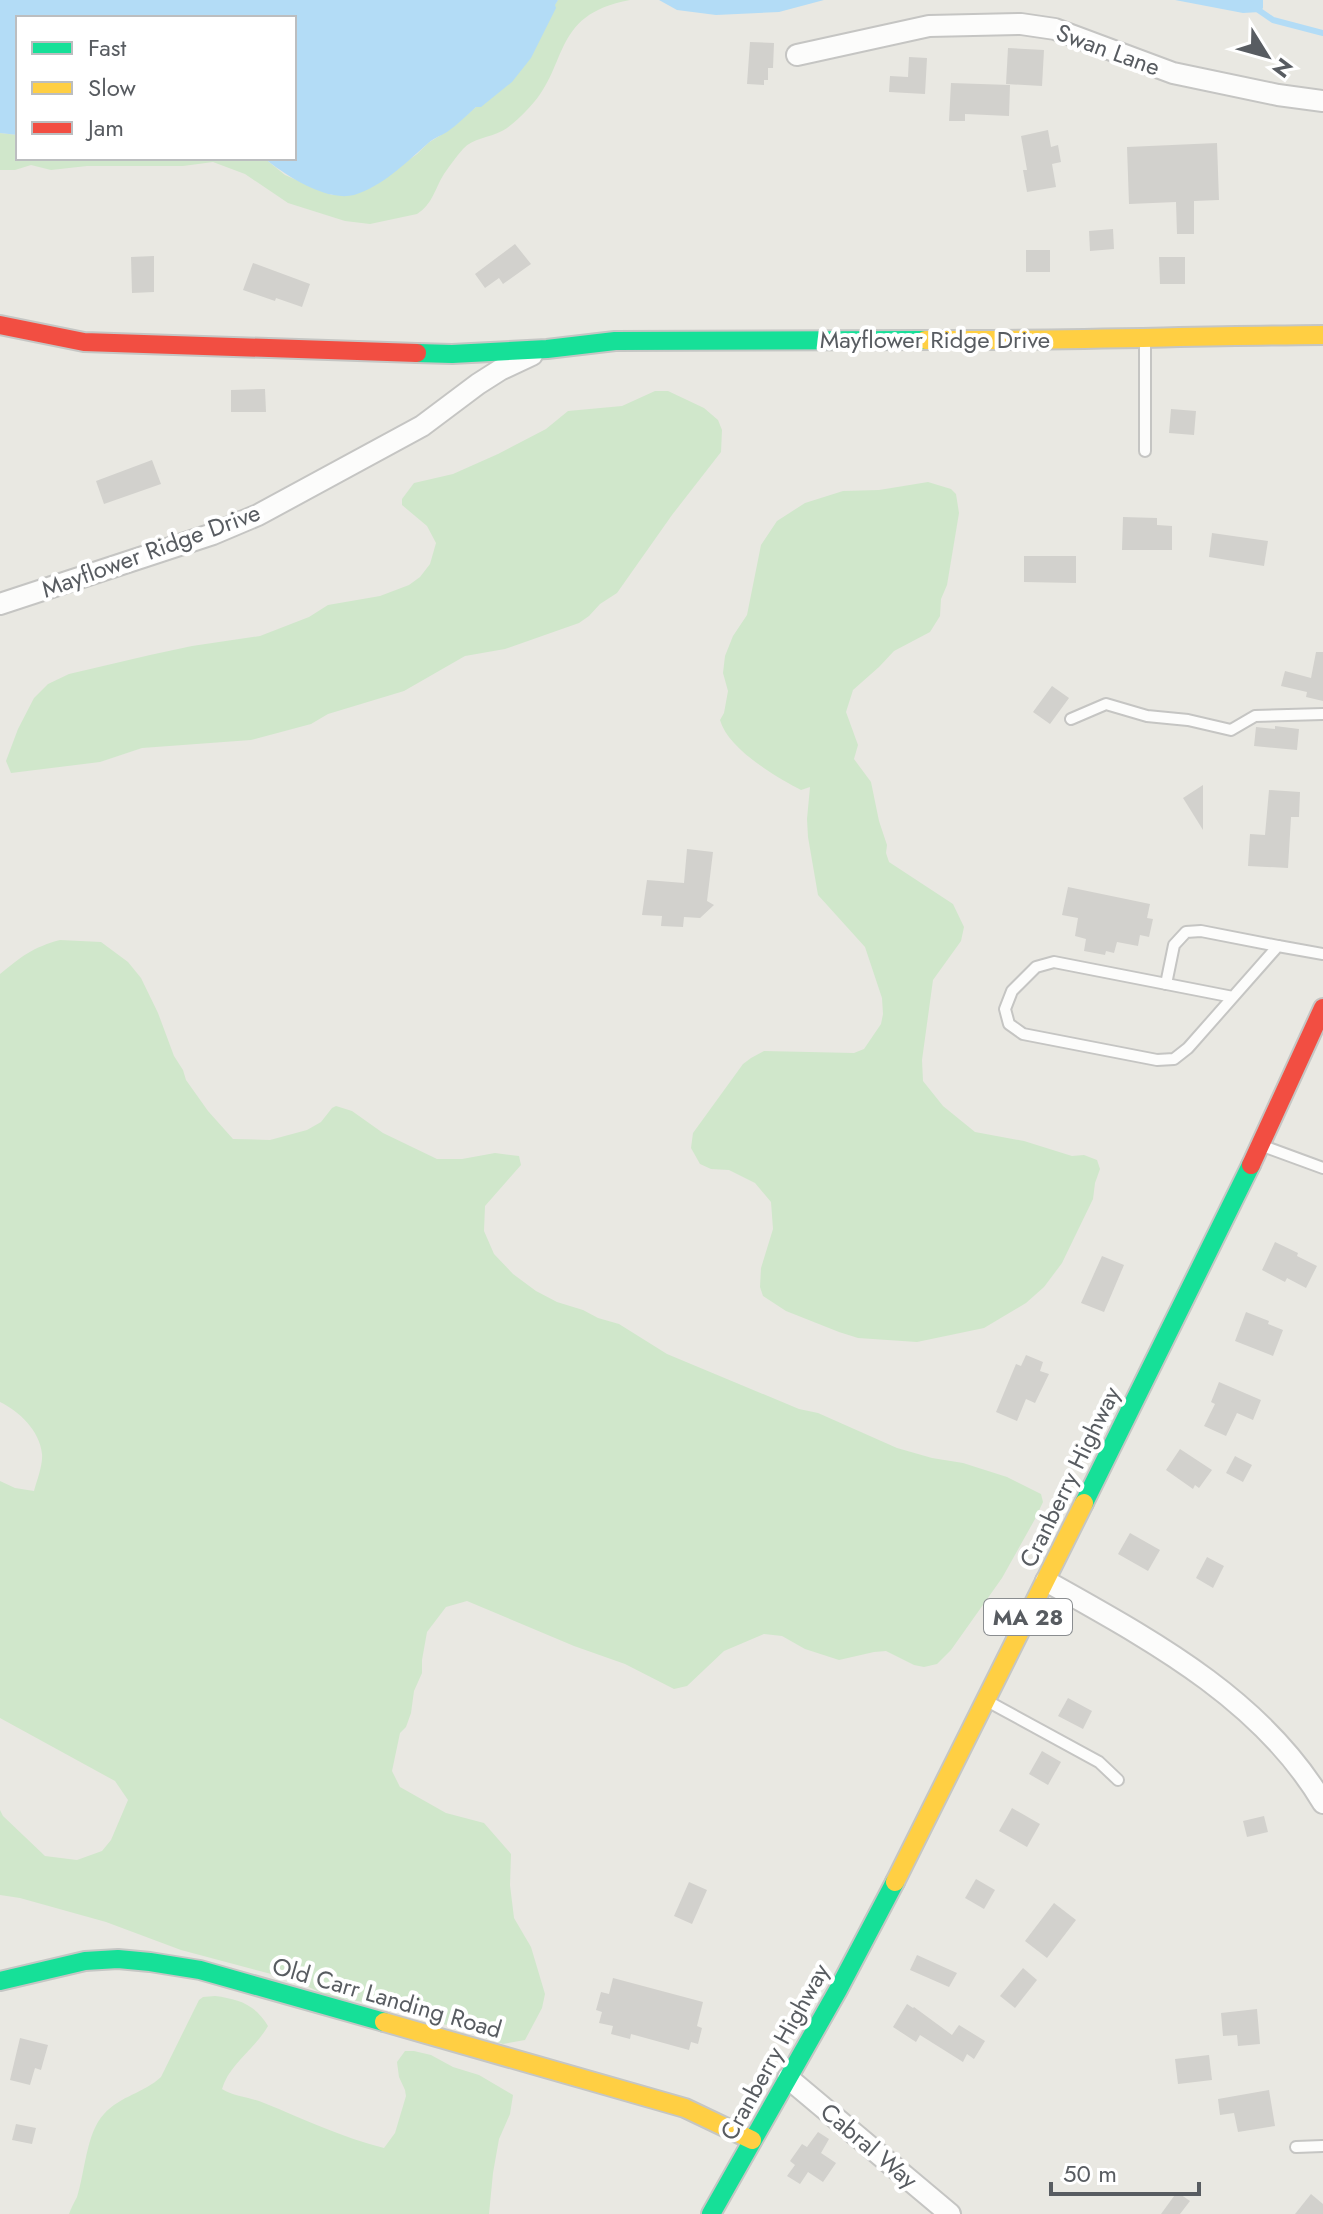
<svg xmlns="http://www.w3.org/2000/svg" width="1323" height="2214" viewBox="0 0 1323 2214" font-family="Jost,sans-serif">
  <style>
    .green { fill: #d0e7cb }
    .water { fill: #b3dcf6 }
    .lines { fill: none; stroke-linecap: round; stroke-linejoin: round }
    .stream { stroke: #b3dcf6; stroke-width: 6 }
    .building { fill: #d2d1cd }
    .lane-casing { stroke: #c5c5c3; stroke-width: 14 }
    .street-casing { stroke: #c5c5c3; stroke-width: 24 }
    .fast-casing { stroke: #c5c6c4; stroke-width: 22 }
    .slow-casing { stroke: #c5c6c4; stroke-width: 22 }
    .jam-casing { stroke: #c5c6c4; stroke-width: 22 }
    .lane { stroke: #fcfcfb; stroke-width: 10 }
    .street { stroke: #fcfcfb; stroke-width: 20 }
    .fast { stroke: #16e098; stroke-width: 18 }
    .slow { stroke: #ffcf43; stroke-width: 18 }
    .jam { stroke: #f24e42; stroke-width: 18 }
    .labels { text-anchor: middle; stroke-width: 8; stroke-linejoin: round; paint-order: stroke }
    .shield { fill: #fff; stroke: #8a8d90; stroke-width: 2 }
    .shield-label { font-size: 22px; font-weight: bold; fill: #585c61 }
    .street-label { font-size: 24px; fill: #585c61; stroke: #fff }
  </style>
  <rect width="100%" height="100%" fill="#e9e8e2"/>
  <g class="green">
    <path d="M558,0H630C548,15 571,68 526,111C519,118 510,127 502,131C489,138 473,138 463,149C456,157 450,165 444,174C435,188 433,204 417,214L370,224L345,221L288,203L245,174L213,162L183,166H87L51,170L31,165L15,170H0V133L18,135V158H264L285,175L332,195H352L371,187L417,154L428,143L449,130L476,107Z"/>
    <polygon points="655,391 668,391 704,408 718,420 722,430 721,452 672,515 617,593 600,604 589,616 579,623 505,649 465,656 404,691 328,714 311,724 251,740 142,748 100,762 11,773 6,761 18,729 34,698 48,684 69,674 150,655 192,646 260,636 309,617 328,605 380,596 409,585 420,577 430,564 436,543 427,526 402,505 402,499 414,483 453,474 498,454 546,429 568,411 622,406"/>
    <path d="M928,482L951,489L956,494L959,513L947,585L941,599L940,616L930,632L894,651L879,667L853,690L846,712L858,745L854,759L871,782L879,821L887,845L886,853L889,862L953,904L964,927L961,941L933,980L922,1060L923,1081L943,1106L975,1132L1024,1141L1072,1156L1084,1155L1097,1160L1100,1169L1095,1183L1093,1199L1062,1263L1044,1287L1026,1303L984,1328L917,1342L858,1338L839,1332L786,1311L763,1296L760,1287L761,1268L773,1229L771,1202L755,1183L729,1170L711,1169L700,1164L691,1148L693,1133L743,1064L751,1058L764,1051L854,1053L864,1049L881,1024L883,1014L882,998L865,947L818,895L808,837L807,819L810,787L801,790C776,777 728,749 720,720L724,713L728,691L723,673L725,656L733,636L747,615L761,545L777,521L805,503L843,491L879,490Z"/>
    <path d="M60,940L101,942L128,962L141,978L158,1013L174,1056L183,1070L186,1080L208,1111L233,1139L270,1140L307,1130L321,1122L332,1108L336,1106L352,1111L383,1133L437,1159H462L495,1153L519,1156L521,1165L485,1206L484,1231L494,1254L513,1274L536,1291L557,1302L583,1310L598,1318L619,1324L667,1354L799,1409L818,1413L897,1448L932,1458L963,1463L1007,1477L1041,1494L1043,1502L1035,1519L1002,1578L951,1650L937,1664L924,1667L914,1665L886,1651L874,1652L839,1660L805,1649L782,1636L764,1634L724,1651L687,1686L674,1689L625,1664L574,1646L467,1601L446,1607L427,1632L422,1660V1673L414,1691L411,1713L406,1727L400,1733L392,1771L400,1787L446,1813L484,1823L511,1854L510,1885L514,1918L531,1947L545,1994L542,2008L525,2040L503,2044L390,2006L330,1997L294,1980L181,1950L106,1922L20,1898L0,1895V1810L3,1816L45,1856L77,1860L102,1851L111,1840L128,1800L115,1781L0,1718V1481L15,1488L34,1491C37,1480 43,1465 42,1454C40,1431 19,1411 0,1402V974C21,957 33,947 60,940Z"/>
    <path d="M215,1996C238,1999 255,2004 268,2026C255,2049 229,2064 222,2089C235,2097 250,2097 264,2103C304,2119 343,2138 384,2148L395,2133L406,2096L405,2090L399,2077L397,2062L405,2051H414L431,2055L453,2067L479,2075L513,2095L510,2114L499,2139L493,2173L489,2214H69C71,2208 74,2203 77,2197C85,2173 86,2133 104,2114C120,2096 144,2093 161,2077L199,2000L203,1997Z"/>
  </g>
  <g class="water">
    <path d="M0,0H558L555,5L556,8L531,58L512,82L481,107H476C466,116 457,125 447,132C440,136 432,139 426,145C406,163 381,187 354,195C326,202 285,175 264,158H294V18H18V135L0,133Z"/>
    <polygon points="659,0 824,0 779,12 716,15 677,10"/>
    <polygon points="1175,0 1263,0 1263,8 1260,12 1243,13"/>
  </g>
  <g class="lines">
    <polyline class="stream" points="1244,0 1273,20 1323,33"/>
  </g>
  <g class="building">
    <polygon points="750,42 774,43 773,68 768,68 768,80 764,80 764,85 747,84"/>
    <polygon points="1008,48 1044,50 1042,86 1006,84"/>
    <polygon points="909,57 927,58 925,94 889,92 890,76 908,77"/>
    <polygon points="951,83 1010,85 1009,116 965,114 965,121 949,121"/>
    <polygon points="1048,130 1051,147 1058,145 1061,162 1052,164 1056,187 1027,192 1023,170 1027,170 1021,136"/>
    <polygon points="1217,143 1219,200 1194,201 1194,234 1177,234 1176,202 1129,204 1127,147"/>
    <polygon points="1113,229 1114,249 1090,251 1089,231"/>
    <polygon points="515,244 531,264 503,284 499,278 485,288 475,274"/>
    <rect x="1026" y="250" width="24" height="22"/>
    <polygon points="154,256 154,292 132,293 131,257"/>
    <polygon points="1159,257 1185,257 1185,284 1160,284"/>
    <polygon points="253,263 310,284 302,307 276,298 275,301 243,290"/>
    <polygon points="265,389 266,412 231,412 231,390"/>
    <polygon points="1171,409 1196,411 1194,435 1169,433"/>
    <polygon points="152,460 161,484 104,504 96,481"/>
    <polygon points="1123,517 1157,518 1157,525 1172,526 1172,550 1122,550"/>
    <polygon points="1212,533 1268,541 1264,566 1209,557"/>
    <polygon points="1024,556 1076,556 1076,583 1024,582"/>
    <polygon points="1316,652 1323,652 1323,701 1306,697 1307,692 1281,686 1285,671 1311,678"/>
    <polygon points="1052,686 1069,698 1050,724 1033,712"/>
    <polygon points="1275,726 1299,729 1297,750 1254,746 1256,727 1275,729"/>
    <polygon points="1203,785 1203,830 1183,798"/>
    <polygon points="1269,790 1300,792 1299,817 1291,817 1288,868 1248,866 1250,834 1265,835"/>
    <polygon points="687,849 713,852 707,901 714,905 700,918 684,917 683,927 661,926 662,916 642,915 647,880 684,883"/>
    <polygon points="1068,887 1150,904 1147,918 1153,919 1149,937 1140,935 1138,946 1117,942 1114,953 1106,951 1105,955 1084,951 1086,939 1075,936 1078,918 1062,915"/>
    <polygon points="1275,1242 1298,1253 1297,1256 1317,1266 1306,1288 1287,1278 1285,1282 1262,1270"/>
    <polygon points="1102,1256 1124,1265 1104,1312 1081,1303"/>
    <polygon points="1246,1312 1269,1321 1268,1324 1283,1330 1273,1356 1235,1341"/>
    <polygon points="1026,1355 1043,1362 1040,1371 1049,1374 1035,1403 1026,1399 1017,1421 996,1412 1016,1364 1021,1366"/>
    <polygon points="1219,1382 1261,1400 1253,1420 1237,1413 1226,1436 1204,1426 1215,1404 1211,1402"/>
    <polygon points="1180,1449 1212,1470 1199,1488 1195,1485 1193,1489 1166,1470"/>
    <polygon points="1235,1456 1252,1465 1243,1482 1226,1473"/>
    <polygon points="1130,1533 1160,1550 1148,1571 1118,1554"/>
    <polygon points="1207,1557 1224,1566 1213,1588 1196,1578"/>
    <polygon points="1068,1698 1092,1711 1083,1729 1058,1716"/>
    <polygon points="1042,1751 1061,1762 1048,1785 1029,1774"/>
    <polygon points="1012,1808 1040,1824 1027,1847 999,1831"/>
    <polygon points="1264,1816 1268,1832 1247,1837 1243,1821"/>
    <polygon points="976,1879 995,1890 984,1909 965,1898"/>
    <polygon points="689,1882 707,1890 692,1924 674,1916"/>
    <polygon points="1054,1903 1076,1920 1047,1958 1025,1941"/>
    <polygon points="917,1955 957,1973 949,1987 910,1970"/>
    <polygon points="1023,1968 1037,1980 1015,2008 1000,1996"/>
    <polygon points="613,1978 703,2002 697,2026 702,2028 698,2044 691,2042 689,2050 631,2034 630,2039 611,2034 613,2026 599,2023 602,2012 596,2010 601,1992 609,1994"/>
    <polygon points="907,2004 913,2008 914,2007 952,2035 959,2025 985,2041 974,2059 967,2054 963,2062 920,2035 916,2042 893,2027"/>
    <polygon points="1257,2009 1260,2044 1238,2046 1237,2035 1223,2036 1221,2013"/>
    <polygon points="20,2038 48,2045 41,2070 35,2068 30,2085 10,2080"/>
    <polygon points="1209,2055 1212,2080 1178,2084 1175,2059"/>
    <polygon points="1269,2090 1275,2126 1238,2132 1234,2113 1220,2115 1218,2099"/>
    <polygon points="16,2124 36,2128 32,2144 12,2140"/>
    <polygon points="818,2132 829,2139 821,2153 836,2163 823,2182 808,2172 800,2184 787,2176 795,2165 790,2161 802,2144 807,2147"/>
    <polygon points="1177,2192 1190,2201 1180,2214 1161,2214"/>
    <polygon points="1311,2194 1323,2204 1323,2214 1295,2214"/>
  </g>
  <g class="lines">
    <g class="lane-casing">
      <g id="lane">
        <polyline points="1145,451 1145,340"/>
        <polyline points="1071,719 1106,704 1147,716 1188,720 1231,730 1255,716 1323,714"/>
        <polyline points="1166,984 1174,945 1186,932 1201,931 1278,946"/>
        <polyline points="1233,997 1054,962 1036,967 1012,991 1005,1009 1009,1024 1023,1034 1157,1060 1174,1059 1188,1048 1278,946 1323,954"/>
        <polyline points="1263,1146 1323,1168"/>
        <polyline points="989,1702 1099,1762 1118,1780"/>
        <polyline points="1296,2147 1323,2146"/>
      </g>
    </g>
    <g class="street-casing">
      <g id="street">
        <polyline points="797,55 929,26 1021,24 1055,29 1173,73 1278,95 1323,101"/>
        <polyline points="0,604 213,534 258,515 422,426 478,384 500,370 532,355"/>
        <path d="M1046,1581C1149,1639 1261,1698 1323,1803"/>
        <polyline points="788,2078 950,2214"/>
      </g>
    </g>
    <g class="fast-casing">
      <g id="fast">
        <polyline points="417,353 452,354 547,349 615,341 925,340"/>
        <polyline points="1084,1503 1251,1165"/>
        <polyline points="0,1981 85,1961 118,1959 150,1962 200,1970 384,2022"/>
        <polyline points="711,2214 838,1990 895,1882"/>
      </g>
    </g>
    <g class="slow-casing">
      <g id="slow">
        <path d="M925,340C1058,341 1190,336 1323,335"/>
        <polyline points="895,1882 1084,1503"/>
        <polyline points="384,2022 685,2108 752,2140"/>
      </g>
    </g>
    <g class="jam-casing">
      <g id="jam">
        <polyline points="0,325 84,342 417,353"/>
        <polyline points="1251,1165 1323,1008"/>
      </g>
    </g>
    <use href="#lane" class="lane"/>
    <use href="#street" class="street"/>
    <use href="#fast" class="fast"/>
    <use href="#slow" class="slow"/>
    <use href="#jam" class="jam"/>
  </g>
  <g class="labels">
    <rect class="shield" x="984" y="1599" width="88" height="36" rx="6"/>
    <g class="shield-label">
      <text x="1028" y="1625">MA 28</text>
    </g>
    <g class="street-label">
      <text transform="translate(1108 50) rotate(20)" y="8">Swan Lane</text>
      <text x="935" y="348">Mayflower Ridge Drive</text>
      <text transform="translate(151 551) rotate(-20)" y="8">Mayflower Ridge Drive</text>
      <text transform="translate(1070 1477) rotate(-64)" y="8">Cranberry Highway</text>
      <text transform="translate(387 1998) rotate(16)" y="8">Old Carr Landing Road</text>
      <text transform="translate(775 2052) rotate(-61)" y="8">Cranberry Highway</text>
      <text transform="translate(869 2146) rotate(40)" y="8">Cabral Way</text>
    </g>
  </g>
  <rect x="16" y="16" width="280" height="144" fill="#ffffff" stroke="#bcbec0" stroke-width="2"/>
  <rect x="32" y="42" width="40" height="12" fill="#16e098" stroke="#bcbec0" stroke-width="2"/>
  <text x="88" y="56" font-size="24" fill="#585c61">Fast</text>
  <rect x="32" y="82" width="40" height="12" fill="#ffcf43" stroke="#bcbec0" stroke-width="2"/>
  <text x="88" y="96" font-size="24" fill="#585c61">Slow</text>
  <rect x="32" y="122" width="40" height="12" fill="#f24e42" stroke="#bcbec0" stroke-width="2"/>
  <text x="88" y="136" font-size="24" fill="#585c61">Jam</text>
  <g transform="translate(1267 56) rotate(127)" stroke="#ffffff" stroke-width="6" paint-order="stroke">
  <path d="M0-6L14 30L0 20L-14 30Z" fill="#585c61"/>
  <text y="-12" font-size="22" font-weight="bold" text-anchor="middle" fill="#585c61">N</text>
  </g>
  <path d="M1051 2182v12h148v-12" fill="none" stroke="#585c61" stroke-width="4"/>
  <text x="1063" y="2182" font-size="24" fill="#585c61" stroke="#ffffff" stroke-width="6" paint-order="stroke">50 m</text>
</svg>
